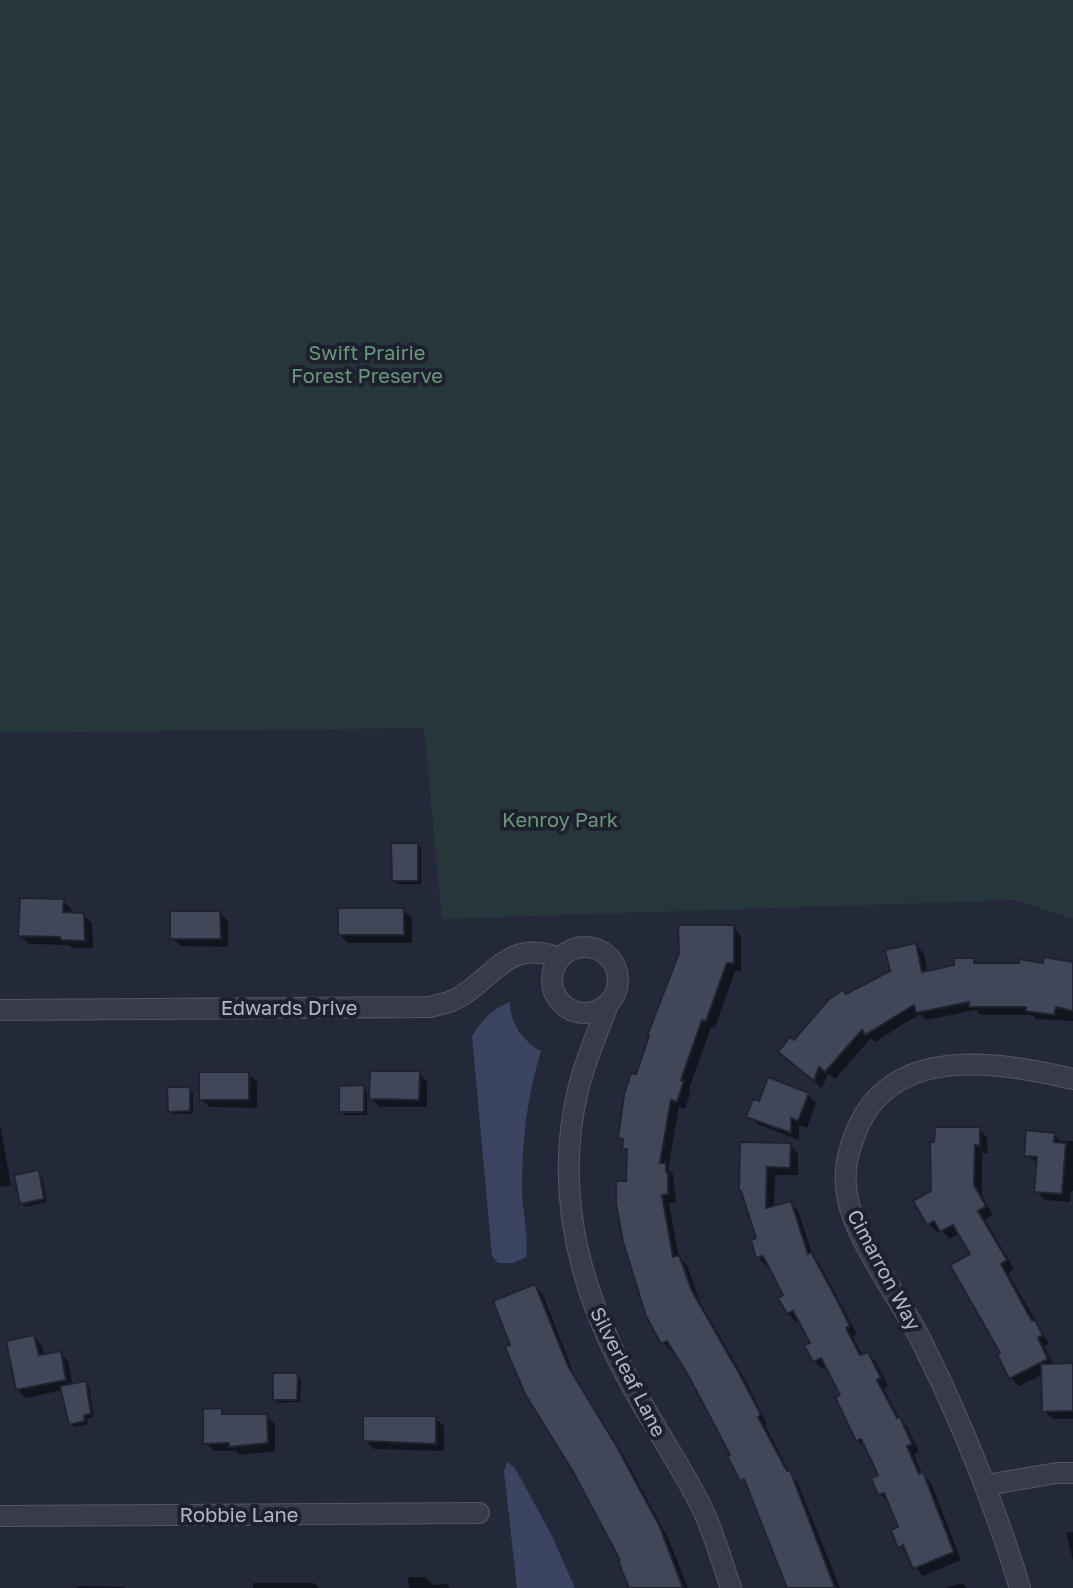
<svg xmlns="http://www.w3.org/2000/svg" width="1073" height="1588" viewBox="0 0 1073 1588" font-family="'Golos Text',sans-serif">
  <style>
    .green { fill: #27363b }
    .water { fill: #3b4461 }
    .shadow { fill: #0007 }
    .building { fill: #404758; stroke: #1f2330; stroke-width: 2 }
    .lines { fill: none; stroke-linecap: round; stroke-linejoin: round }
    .street-casing { stroke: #535764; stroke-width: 22 }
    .street { stroke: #383c49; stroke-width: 20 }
    .labels { text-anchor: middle; stroke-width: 8; stroke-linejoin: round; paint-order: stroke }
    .park-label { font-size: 20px; fill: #6c947c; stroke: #1d212e }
    .street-label { font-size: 20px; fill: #b3b7c5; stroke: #1d212e }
  </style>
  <rect width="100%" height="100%" fill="#242939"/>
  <polygon class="green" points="0,0 1073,0 1073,919 1015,900 442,919 424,728 0,733"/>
  <g class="water">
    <path d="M510,1002C510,1024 523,1041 541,1051C527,1096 522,1141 522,1188C522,1210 529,1235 526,1257L513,1263H498L492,1256L472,1036C481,1021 493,1008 510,1002Z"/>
    <polygon points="507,1462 515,1468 551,1534 575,1588 517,1588 504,1471"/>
  </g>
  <g class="shadow">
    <polygon points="417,845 421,848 421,884 398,884 394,880"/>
    <polygon points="63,901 72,910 71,914 83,915 92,923 93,948 72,948 68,945 29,944 20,936"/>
    <polygon points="403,910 412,918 412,943 348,943 340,935"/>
    <polygon points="220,913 228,921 228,947 181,946 172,938"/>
    <polygon points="733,927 741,936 741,971 735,971 715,1028 711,1027 689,1089 691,1091 685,1109 679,1107 668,1169 673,1174 676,1202 669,1203 679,1258 687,1265 700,1302 747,1383 767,1424 765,1425 791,1475 797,1481 840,1588 788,1588 749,1486 742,1479 732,1456 674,1349 671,1351 663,1342 628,1183 629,1152 620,1137 637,1076"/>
    <polygon points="916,945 924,954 928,973 973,960 978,965 1073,967 1073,1021 1036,1019 1032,1015 980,1015 976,1010 926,1020 920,1014 875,1042 871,1038 835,1079 828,1074 822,1088 788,1060 794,1043 847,996 892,972"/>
    <polygon points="419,1073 427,1082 427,1107 380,1107 371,1099"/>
    <polygon points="248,1074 257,1082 257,1108 209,1107 201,1099"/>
    <polygon points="363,1087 367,1091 367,1115 345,1115 341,1112"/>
    <polygon points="190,1089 193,1093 193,1114 174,1114 170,1111"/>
    <polygon points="808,1095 816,1103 807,1128 799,1125 799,1140 757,1124 749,1116 761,1104"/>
    <polygon points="0,1123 11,1185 0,1187"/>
    <polygon points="979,1129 987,1137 988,1153 982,1153 982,1195 993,1215 985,1219 1014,1269 1008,1273 1049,1344 1044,1346 1054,1366 1073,1365 1073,1419 1053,1419 1044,1411 1044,1374 1019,1386 1011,1378 973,1254 960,1233 950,1239 941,1230 937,1232 929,1224 933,1192"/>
    <polygon points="1054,1135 1061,1141 1073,1141 1073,1191 1071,1191 1070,1202 1045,1200 1036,1191 1039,1164 1026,1155"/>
    <polygon points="790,1145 798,1154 798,1175 775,1175 774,1208 790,1203 798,1211 813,1257 819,1263 857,1334 853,1337 863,1356 867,1354 876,1362 888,1386 884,1389 900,1420 908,1428 919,1452 914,1454 922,1474 931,1483 961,1560 923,1576 900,1546 900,1528 888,1502 880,1494 880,1476 866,1449 857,1440 843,1395 828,1367 823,1369 814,1361 812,1344 800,1320 796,1322 788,1313 786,1296 770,1264 766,1266 758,1257 759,1240 741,1191"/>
    <polygon points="38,1172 42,1176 47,1202 26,1207 22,1203"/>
    <polygon points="535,1286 543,1295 575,1377 624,1456 668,1538 688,1588 632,1588 623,1561 513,1346"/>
    <polygon points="34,1337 42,1346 44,1356 60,1353 68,1361 73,1386 85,1383 89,1387 94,1417 87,1419 88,1424 74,1427 71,1424 63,1390 26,1398 17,1389"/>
    <polygon points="297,1375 301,1379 300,1402 278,1403 275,1399"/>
    <polygon points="221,1410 227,1416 266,1416 275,1424 275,1451 240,1455 236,1451 214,1451 205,1443"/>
    <polygon points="435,1418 444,1426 444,1451 374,1449 365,1441"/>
    <polygon points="1073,1532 1073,1561 1066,1533"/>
    <polygon points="408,1577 425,1577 433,1585 447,1584 450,1588 409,1588"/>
    <polygon points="253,1583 314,1583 319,1588 253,1588"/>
    <polygon points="962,1583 967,1588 944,1588"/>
    <polygon points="77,1586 124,1587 126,1588 77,1588"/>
  </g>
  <g class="building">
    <polygon points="391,843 418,843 418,881 392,881"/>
    <polygon points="20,898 64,899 63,912 84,913 85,941 61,940 60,937 18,936"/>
    <rect x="338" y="908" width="66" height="27"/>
    <polygon points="170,911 220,911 221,939 170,939"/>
    <polygon points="678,925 734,925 734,963 727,963 706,1021 702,1020 681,1080 684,1081 677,1102 671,1100 660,1163 666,1163 666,1172 668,1173 668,1194 662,1195 673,1257 679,1255 692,1291 739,1373 761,1415 758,1417 787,1471 790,1470 835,1588 787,1588 744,1479 740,1481 727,1456 730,1455 688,1375 667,1341 661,1344 646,1316 623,1242 616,1204 616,1181 626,1181 627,1149 622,1149 623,1139 618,1138 624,1095 631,1073 636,1074 649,1036 647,1036 679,953"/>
    <polygon points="916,943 922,972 954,965 954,958 974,958 974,963 1019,963 1019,959 1043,963 1044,957 1073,962 1073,1011 1056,1007 1054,1015 1026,1011 1026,1007 969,1007 969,1002 916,1013 914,1005 865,1035 862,1030 825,1072 819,1067 814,1081 778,1052 790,1037 794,1040 829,999 843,990 846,994 890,971 885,950"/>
    <polygon points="370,1071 420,1071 419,1100 369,1099"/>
    <rect x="199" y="1072" width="50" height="28"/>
    <polygon points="768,1077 809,1093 798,1121 791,1118 791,1133 746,1117 753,1099 759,1101"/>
    <polygon points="364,1085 364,1112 339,1112 339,1086"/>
    <polygon points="167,1087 190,1087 190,1111 168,1112"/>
    <polygon points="935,1127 980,1127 980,1146 975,1145 974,1185 986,1206 978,1211 1007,1260 1001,1264 1032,1321 1035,1320 1043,1335 1038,1338 1048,1359 1009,1379 997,1354 1000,1353 950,1265 970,1254 953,1225 940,1232 934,1221 927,1225 913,1201 931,1191 930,1142 934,1142"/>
    <polygon points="1026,1130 1055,1133 1054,1142 1066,1143 1062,1194 1034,1192 1037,1157 1024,1156"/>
    <polygon points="740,1142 791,1143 790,1168 767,1167 766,1208 791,1201 808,1254 811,1252 837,1300 850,1326 846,1328 860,1355 868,1352 881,1378 877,1380 897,1418 900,1417 912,1444 907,1446 919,1474 923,1472 954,1552 913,1569 903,1545 898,1548 891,1530 898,1527 884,1493 878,1495 871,1478 878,1475 861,1439 856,1441 835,1397 840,1395 821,1358 813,1362 804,1345 810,1343 793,1311 787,1314 778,1298 783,1295 763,1256 756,1258 751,1240 756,1238 741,1191 739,1191"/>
    <polygon points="39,1170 44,1199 20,1204 14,1175"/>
    <polygon points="535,1284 568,1366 616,1445 660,1527 683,1588 629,1588 618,1561 620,1560 572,1470 525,1394 505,1347 510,1345 493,1301"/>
    <polygon points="34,1335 39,1355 61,1351 66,1380 16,1390 6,1341"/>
    <polygon points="1073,1363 1073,1411 1042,1412 1041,1364"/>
    <polygon points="273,1373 298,1373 297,1400 273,1400"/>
    <polygon points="86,1381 91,1414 84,1415 85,1421 69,1425 60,1386"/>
    <polygon points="222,1408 222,1414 267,1414 268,1443 229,1447 229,1443 203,1444 203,1409"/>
    <polygon points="363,1416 436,1416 436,1444 363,1441"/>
  </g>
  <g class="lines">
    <g class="street-casing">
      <g id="street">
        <circle cx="585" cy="980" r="33"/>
        <path d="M608,1005C597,1033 585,1061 578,1090C554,1190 579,1288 627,1377C650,1421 680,1463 702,1508C714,1533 722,1562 731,1588"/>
        <path d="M0,1010L430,1007C436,1005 443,1004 449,1002C492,985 503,936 560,958"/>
        <polyline points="986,1485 1057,1473 1073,1473"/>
        <polyline points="0,1516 479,1513"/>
        <path d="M1020,1588C994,1502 961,1420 921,1340C900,1298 853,1238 847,1194C843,1171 848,1151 857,1129C894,1043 1000,1062 1073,1079"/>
      </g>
    </g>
    <use href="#street" class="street"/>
  </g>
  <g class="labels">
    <g class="park-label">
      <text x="367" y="360">Swift Prairie<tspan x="367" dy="23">Forest Preserve</tspan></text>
      <text x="560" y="827">Kenroy Park</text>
    </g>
    <g class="street-label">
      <text x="289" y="1015">Edwards Drive</text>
      <text transform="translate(884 1270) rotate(62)" y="7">Cimarron Way</text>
      <text transform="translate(628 1372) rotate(63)" y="7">Silverleaf Lane</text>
      <text x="239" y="1522">Robbie Lane</text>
    </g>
  </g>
</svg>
